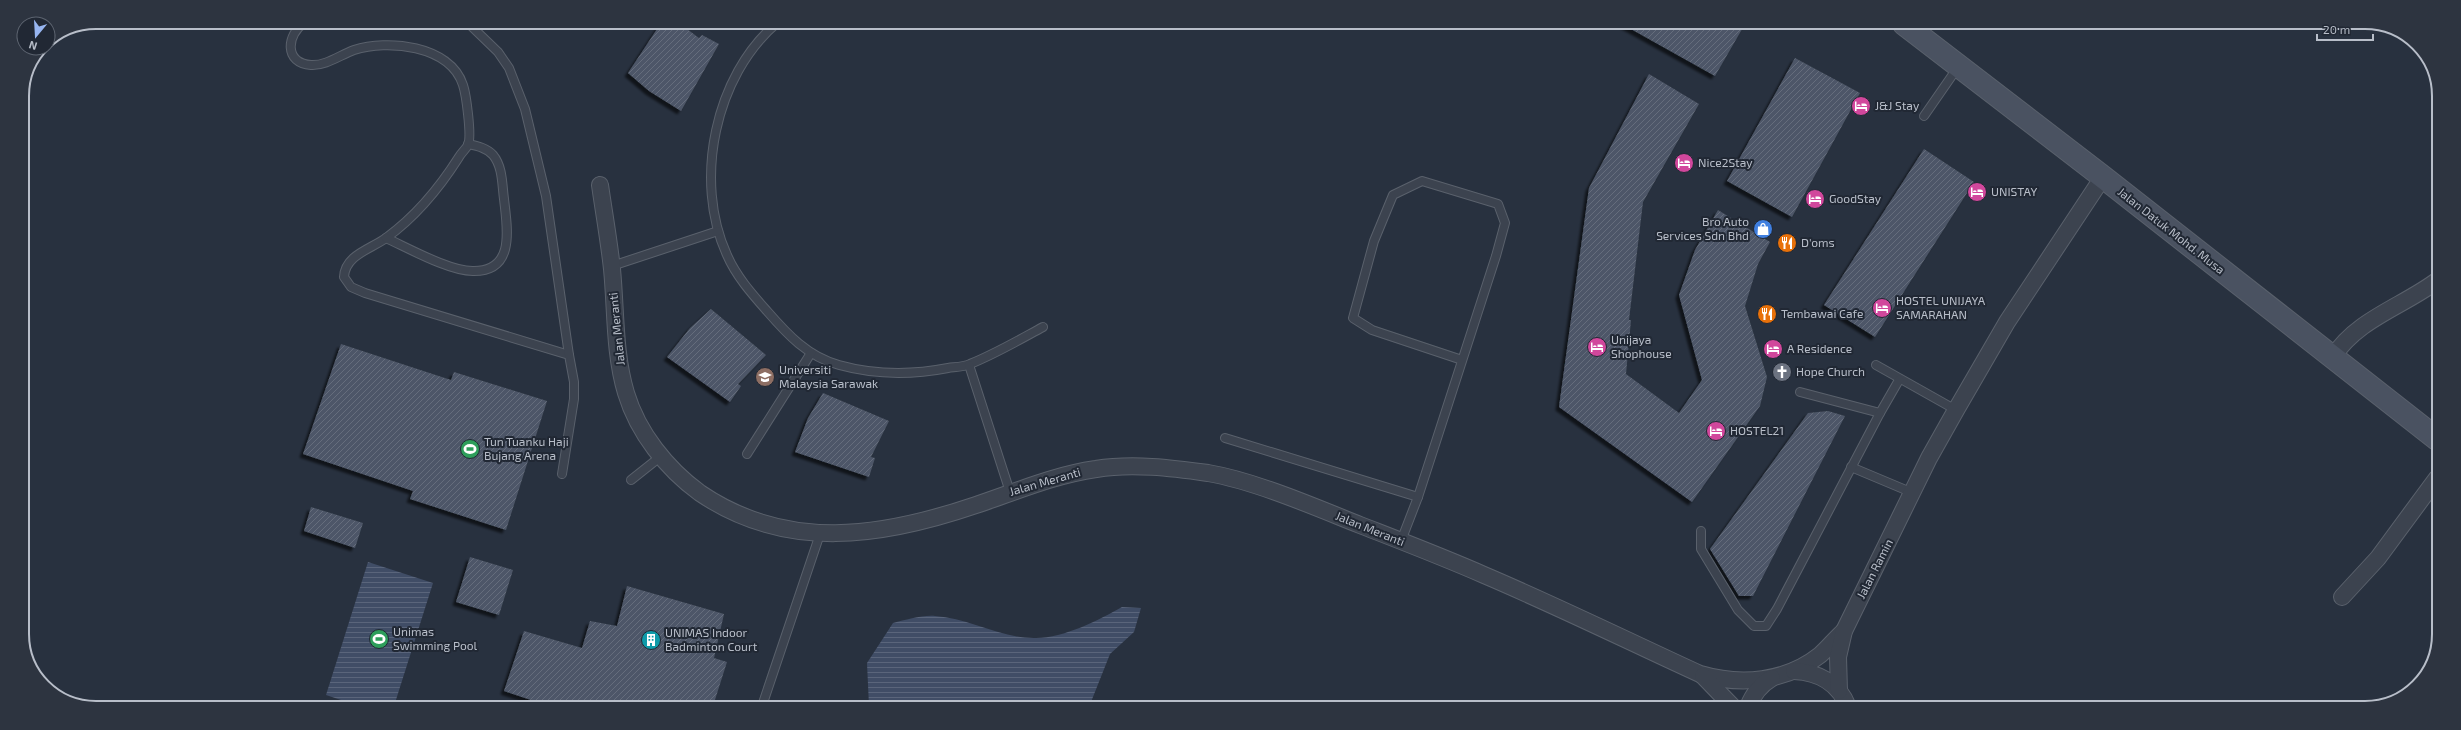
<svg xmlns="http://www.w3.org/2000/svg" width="2461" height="730" viewBox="0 0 2461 730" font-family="'Exo 2',sans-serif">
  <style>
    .water { fill: url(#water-rules) }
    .building { fill: url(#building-hatch); filter: url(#shadow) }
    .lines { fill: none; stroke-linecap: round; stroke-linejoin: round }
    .lane-casing { stroke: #5a616c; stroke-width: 10 }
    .street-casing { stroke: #5a616c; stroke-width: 18 }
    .secondary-casing { stroke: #5a616c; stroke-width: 24 }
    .lane { stroke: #3c434f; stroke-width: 8 }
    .street { stroke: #3c434f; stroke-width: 16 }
    .secondary { stroke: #4a5261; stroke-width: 22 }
    .labels { text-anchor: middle; stroke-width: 4; stroke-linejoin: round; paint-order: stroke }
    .poi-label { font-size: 12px; fill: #b8bec9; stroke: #212834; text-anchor: start }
    .street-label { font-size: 12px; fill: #b8bec9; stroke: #212834 }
    .rim { fill: none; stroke: #b8bec9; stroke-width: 2 }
  </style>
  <defs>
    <pattern id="water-rules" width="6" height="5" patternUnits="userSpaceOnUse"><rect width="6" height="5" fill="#404d66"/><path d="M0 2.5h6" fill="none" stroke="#5a657b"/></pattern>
    <pattern id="building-hatch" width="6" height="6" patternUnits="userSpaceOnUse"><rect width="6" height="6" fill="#4e5767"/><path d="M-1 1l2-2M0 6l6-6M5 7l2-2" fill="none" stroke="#656d7b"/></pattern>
    <filter id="shadow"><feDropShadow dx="-3.5" dy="3.5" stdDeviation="1" flood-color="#0009"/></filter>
  </defs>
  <rect width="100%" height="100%" fill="#28313f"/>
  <g class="water">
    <polygon points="368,562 433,583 394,706 359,706 326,695"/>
    <path d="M1122,607L1141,608L1134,632L1110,654L1089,707L869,706L867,663L893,623C906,620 922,615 935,616C969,618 1002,639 1036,638C1064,638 1099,620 1122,607Z"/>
  </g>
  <g class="building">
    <polygon points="661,23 679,23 699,38 702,35 719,44 681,111 649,91 628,73"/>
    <polygon points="1622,24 1745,24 1715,76"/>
    <polygon points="1795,58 1860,93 1792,217 1727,181"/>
    <polygon points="1649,74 1699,104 1643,202 1629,320 1631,320 1626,374 1679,413 1702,380 1679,295 1695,250 1718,210 1770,242 1758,264 1745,306 1767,377 1760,406 1692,502 1559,407 1589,188"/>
    <polygon points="1924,149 1974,182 1875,337 1824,305"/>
    <polygon points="711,309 766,355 738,384 741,386 730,402 667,357 690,328"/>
    <polygon points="341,344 451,380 454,372 547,401 506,530 410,499 413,491 303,454"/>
    <polygon points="823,393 889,421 871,457 875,458 869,477 795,452 808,418"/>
    <polygon points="1828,411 1845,416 1753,596 1739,596 1710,549 1808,413"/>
    <polygon points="311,507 363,523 355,548 304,531"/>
    <polygon points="470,557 513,570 499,615 456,602"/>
    <polygon points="627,586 724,614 714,658 727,662 713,706 549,706 504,691 524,631 582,648 590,621 617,626"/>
  </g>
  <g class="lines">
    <g class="lane-casing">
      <g id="lane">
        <path d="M305,22C286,35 284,63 311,65C326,66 340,55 354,50C387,39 450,45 463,85C466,94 472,136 468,145C466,149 461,153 459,157C440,187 415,217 386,238C371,249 345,255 344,277L351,287L365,293L569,355L574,382V399L562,474"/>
        <polyline points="467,22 498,52 509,68 525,109 546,196 569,355"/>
        <path d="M777,23C715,75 693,181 727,255C736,276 752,294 767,311C787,334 808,357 839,365C875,375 912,375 948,368C955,367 963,367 970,364C995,354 1019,340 1043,327"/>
        <polyline points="1924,116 1958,67"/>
        <path d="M386,238C408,248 451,272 474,271C516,271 507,227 504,199C502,185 503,167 493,155C487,148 477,146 468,144"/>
        <polyline points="612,266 718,231"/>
        <polyline points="969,365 1010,492"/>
        <polyline points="1876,365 1956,410"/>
        <polyline points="1800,392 1880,413"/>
        <polyline points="1225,438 1418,497"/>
        <polyline points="747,454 811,353"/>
        <polyline points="1851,467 1913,493"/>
        <polyline points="631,480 660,457"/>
        <polyline points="1701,531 1701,549 1738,610 1754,626 1766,626 1777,609 1880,413 1899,380"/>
        <polyline points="1401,541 1418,497 1496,256 1505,223 1498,204 1422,181 1393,195 1374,241 1353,318 1372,330 1462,360"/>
        <polyline points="762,706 820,534"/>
      </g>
    </g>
    <g class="street-casing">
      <g id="street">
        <path d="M600,185C604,213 609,241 612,269C616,310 614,353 626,393C638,433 667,469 700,493C787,552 882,537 976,505C1015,492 1054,475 1096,469C1132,463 1172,468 1208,473C1255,481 1315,507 1360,525C1401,541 1443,557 1484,575C1557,606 1628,641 1700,674C1741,686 1786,682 1820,655C1828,648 1836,638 1844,631"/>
        <path d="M2333,357C2357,319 2404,306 2438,280"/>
        <polyline points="2342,597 2378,558 2437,478"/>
        <path d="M1794,671C1818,672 1839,683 1848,707"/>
        <polyline points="1703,676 1733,707"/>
        <polyline points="1839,691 1838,657 1844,631 1929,458 1956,410 2007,322 2103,177"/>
        <path d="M1748,707C1753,694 1760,685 1772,678"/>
      </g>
    </g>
    <g class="secondary-casing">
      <polyline id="secondary" points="1904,24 2103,177 2437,439"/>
    </g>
    <use href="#lane" class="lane"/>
    <use href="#street" class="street"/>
    <use href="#secondary" class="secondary"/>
  </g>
  <defs>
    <g id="hotel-disc" transform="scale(1)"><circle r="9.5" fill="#d1479c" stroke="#212834"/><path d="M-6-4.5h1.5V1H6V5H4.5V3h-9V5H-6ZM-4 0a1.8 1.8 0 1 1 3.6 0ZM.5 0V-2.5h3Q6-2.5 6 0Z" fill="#fff"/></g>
    <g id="shop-disc" transform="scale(1)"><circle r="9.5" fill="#3f7fe0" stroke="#212834"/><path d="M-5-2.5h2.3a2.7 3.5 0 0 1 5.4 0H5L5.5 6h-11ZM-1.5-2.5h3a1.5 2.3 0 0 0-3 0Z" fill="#fff"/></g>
    <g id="restaurant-disc" transform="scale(1)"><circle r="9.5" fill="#e8710a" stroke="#212834"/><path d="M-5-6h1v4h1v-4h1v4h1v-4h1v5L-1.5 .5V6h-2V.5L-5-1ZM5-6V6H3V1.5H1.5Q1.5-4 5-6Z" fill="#fff"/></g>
    <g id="church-disc" transform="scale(1)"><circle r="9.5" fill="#6b7280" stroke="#212834"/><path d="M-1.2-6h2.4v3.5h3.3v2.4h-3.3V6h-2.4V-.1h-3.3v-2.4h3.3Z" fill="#fff"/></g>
    <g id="university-disc" transform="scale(1)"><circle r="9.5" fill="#8d6e63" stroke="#212834"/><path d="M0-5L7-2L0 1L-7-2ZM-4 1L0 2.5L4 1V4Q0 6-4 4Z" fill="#fff"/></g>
    <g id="stadium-disc" transform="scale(1)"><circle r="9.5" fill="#2e9e5b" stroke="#212834"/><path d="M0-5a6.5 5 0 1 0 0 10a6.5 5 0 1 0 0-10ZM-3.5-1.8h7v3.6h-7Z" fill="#fff"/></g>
    <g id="building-disc" transform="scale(1)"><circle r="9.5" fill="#0f9aa8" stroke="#212834"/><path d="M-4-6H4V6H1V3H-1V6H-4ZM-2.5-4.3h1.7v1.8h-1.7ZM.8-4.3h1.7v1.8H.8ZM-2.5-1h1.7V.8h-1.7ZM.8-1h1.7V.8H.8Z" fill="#fff"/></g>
  </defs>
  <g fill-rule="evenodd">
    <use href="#hotel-disc" x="1861" y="106"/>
    <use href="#hotel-disc" x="1684" y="163"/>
    <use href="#hotel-disc" x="1977" y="192"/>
    <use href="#hotel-disc" x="1815" y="199"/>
    <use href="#shop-disc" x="1763" y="229"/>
    <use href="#restaurant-disc" x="1787" y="243"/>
    <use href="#hotel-disc" x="1882" y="308"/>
    <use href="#restaurant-disc" x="1767" y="314"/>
    <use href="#hotel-disc" x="1597" y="347"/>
    <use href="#hotel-disc" x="1773" y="349"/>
    <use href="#church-disc" x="1782" y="372"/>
    <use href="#university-disc" x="765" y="377"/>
    <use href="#hotel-disc" x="1716" y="431"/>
    <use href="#stadium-disc" x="470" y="449"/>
    <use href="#stadium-disc" x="379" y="639"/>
    <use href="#building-disc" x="651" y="640"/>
  </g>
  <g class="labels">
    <g class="poi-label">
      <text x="1875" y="110">J&amp;J Stay</text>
      <text x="1698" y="167">Nice2Stay</text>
      <text x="1991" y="196">UNISTAY</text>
      <text x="1829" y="203">GoodStay</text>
      <text x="1749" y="226" text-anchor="end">Bro Auto<tspan x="1749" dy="14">Services Sdn Bhd</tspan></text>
      <text x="1801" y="247">D'oms</text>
      <text x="1896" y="305">HOSTEL UNIJAYA<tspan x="1896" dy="14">SAMARAHAN</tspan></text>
      <text x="1781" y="318">Tembawai Cafe</text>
      <text x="1611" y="344">Unijaya<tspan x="1611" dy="14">Shophouse</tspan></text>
      <text x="1787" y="353">A Residence</text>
      <text x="779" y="374">Universiti<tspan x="779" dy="14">Malaysia Sarawak</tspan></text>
      <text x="1796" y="376">Hope Church</text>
      <text x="1730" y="435">HOSTEL21</text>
      <text x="484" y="446">Tun Tuanku Haji<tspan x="484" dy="14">Bujang Arena</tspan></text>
      <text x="393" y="636">Unimas<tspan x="393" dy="14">Swimming Pool</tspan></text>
      <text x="665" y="637">UNIMAS Indoor<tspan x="665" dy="14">Badminton Court</tspan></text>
    </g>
    <g class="street-label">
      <text transform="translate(2171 231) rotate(38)" y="4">Jalan Datuk Mohd. Musa</text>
      <text transform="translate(617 329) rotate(-96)" y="4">Jalan Meranti</text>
      <text transform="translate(1045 482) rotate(-16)" y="4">Jalan Meranti</text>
      <text transform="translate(1370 529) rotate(22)" y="4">Jalan Meranti</text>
      <text transform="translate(1875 569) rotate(-63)" y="4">Jalan Ramin</text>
    </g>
  </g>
  <path d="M0 0H2461V730H0ZM96 29H2365A67 67 0 0 1 2432 96V634A67 67 0 0 1 2365 701H96A67 67 0 0 1 29 634V96A67 67 0 0 1 96 29Z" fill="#2d3440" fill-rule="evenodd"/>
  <path class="rim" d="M96 29H2365A67 67 0 0 1 2432 96V634A67 67 0 0 1 2365 701H96A67 67 0 0 1 29 634V96A67 67 0 0 1 96 29Z"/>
  <g transform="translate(36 36) rotate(198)"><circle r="19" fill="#212834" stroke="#5d6470"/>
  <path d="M0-3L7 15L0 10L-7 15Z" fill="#97b5f0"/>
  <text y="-6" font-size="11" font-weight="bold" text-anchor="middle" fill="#b8bec9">N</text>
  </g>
  <path d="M2317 34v6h56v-6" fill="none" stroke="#b8bec9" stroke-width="2"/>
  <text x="2323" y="34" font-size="12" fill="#b8bec9" stroke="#212834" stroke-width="3" paint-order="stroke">20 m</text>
</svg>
